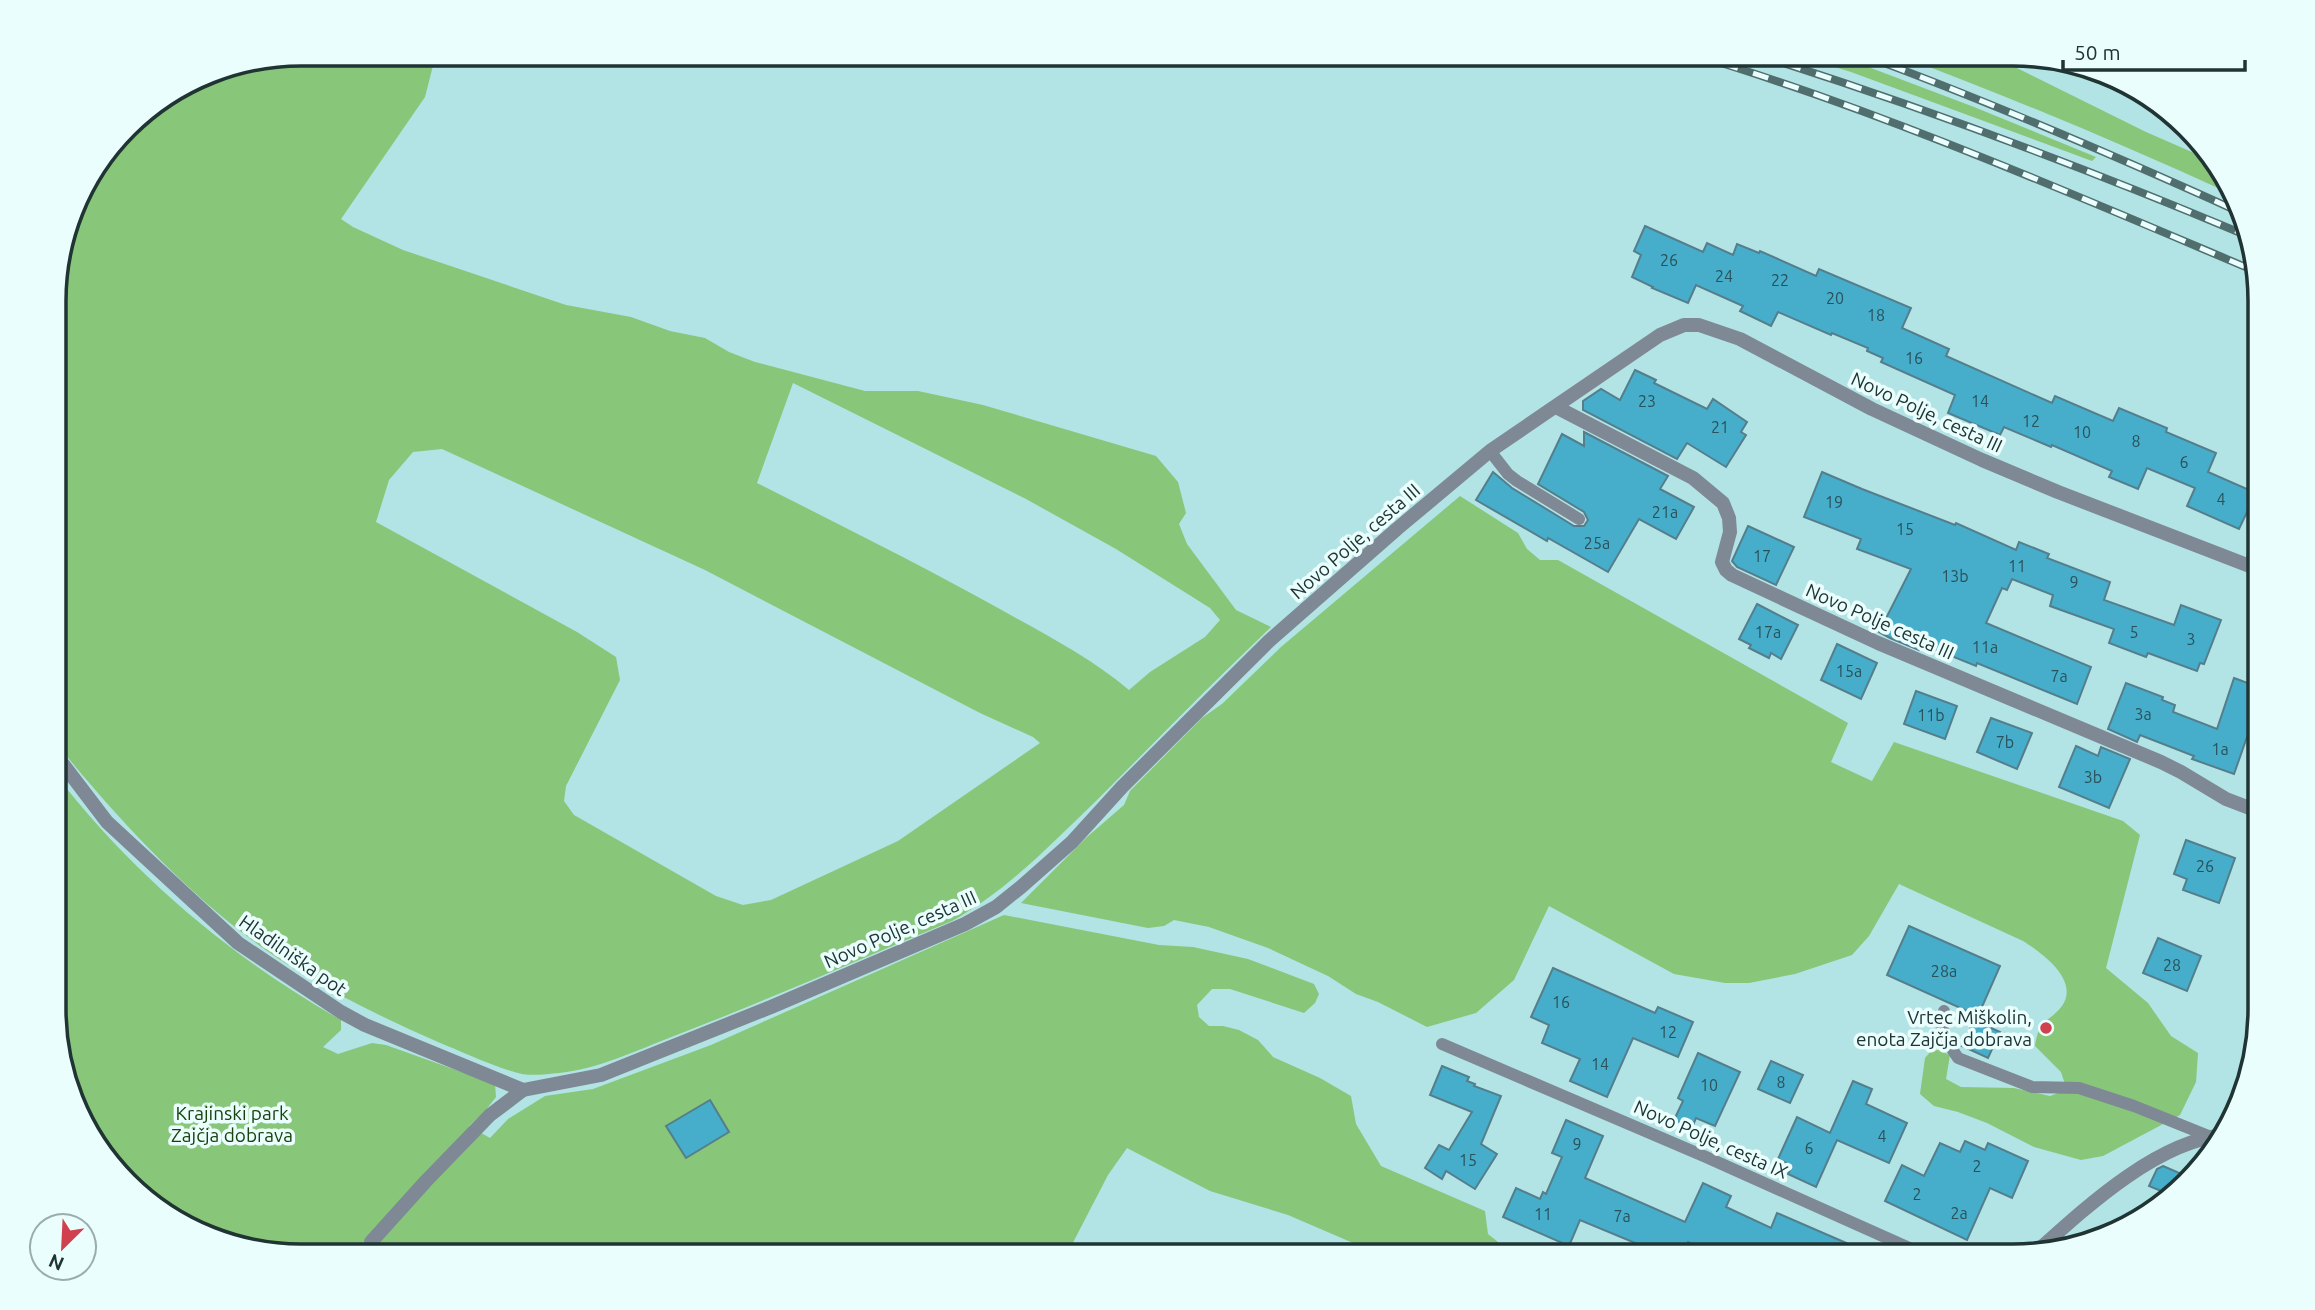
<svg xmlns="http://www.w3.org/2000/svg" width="2315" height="1310" viewBox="0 0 2315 1310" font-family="Ubuntu,sans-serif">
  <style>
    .green { fill: #88c679; fill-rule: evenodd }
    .building { fill: #46aecb; stroke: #547e8b; stroke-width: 2 }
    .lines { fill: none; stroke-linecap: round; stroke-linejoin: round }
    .lane { stroke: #7f8895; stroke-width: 12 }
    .street { stroke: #7f8895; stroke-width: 14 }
    .rail-casing { stroke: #516e6f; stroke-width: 8 }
    .rail { stroke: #ebfefe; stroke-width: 5; stroke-dasharray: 16; stroke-linecap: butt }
    .poi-dot { fill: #d1404e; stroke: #ebfefe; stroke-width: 2.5 }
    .labels { text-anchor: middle; stroke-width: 7; stroke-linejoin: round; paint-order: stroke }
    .number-label { font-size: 16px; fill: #2a525a }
    .street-label { font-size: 19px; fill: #203434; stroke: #ebfefe }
    .poi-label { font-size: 19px; fill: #203434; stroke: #ebfefe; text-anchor: end }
    .park-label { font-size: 19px; fill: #18430c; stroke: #ebfefe }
    .rim { fill: none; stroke: #203434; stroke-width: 3.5 }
  </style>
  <rect width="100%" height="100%" fill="#b2e3e5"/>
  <g class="green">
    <path d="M302,54H436L425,97L341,219L353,227L403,250L566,305L631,317L670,331L705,338L729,352L755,362L865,391H918L983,405L1156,456L1178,482L1186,513L1179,524L1187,544L1236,610L1271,627C1211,684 1154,743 1096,801C1051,844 1007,891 952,921C860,959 768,1000 674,1036C637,1050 599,1069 559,1073C548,1074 533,1076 522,1074C496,1068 463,1052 438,1042C383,1018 330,992 279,959C195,903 119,821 56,743V270L80,192L138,116L207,73ZM793,383L1026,499L1116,549L1210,608L1220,620L1205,637L1150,672L1129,690C1090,657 1042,633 998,608C919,564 838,524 757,483ZM442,449L705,570L980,713L1033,737L1040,743L898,841L771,900L743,905L716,896L574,815L564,801L566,786L620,680L616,657L577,632L376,522L389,480L413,452Z"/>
    <polygon points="1793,54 1834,54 1974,107 2096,157 2092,161 1851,72"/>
    <path d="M1895,54H2007L2018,60L2017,68L2146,132L2217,163L2229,193C2119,143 2008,96 1895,54Z"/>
    <path d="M1460,496L1518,533L1527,549L1540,560H1558L1848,723L1831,762L1872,781L1894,742L2123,821L2140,835L2106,968L2148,1003L2171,1036L2198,1053L2196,1082L2180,1115L2103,1156L2081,1160L2034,1147L1987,1123L1958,1112L1934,1106L1920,1094L1925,1058L1931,1051L1938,1050L1950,1055L1946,1079L1961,1087L2014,1088L2050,1096L2061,1092L2066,1087L2061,1072L2035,1046C2040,1016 2047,1025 2062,1006C2080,980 2042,953 2023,941L1899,884L1869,936L1852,955L1795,974L1749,983H1725L1674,974L1549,906L1514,980L1476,1013L1427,1027L1378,1002L1356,994L1328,976L1268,948L1209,927L1174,920L1164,926L1148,928L1021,903L1087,837L1124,805L1130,791L1202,718L1222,704L1281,647Z"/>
    <path d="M56,775C133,875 232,958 341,1020V1030L323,1047L338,1054L372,1043L386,1045L495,1084L496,1097L485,1111L469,1126L490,1138L508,1119L545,1096L593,1089L711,1045L1004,915L1159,945L1193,947L1248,959L1314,984L1319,994L1315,1003L1304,1013L1230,989H1212L1197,1005L1199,1017L1209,1026H1223L1239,1030L1258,1040L1273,1057L1320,1078L1351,1096L1356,1124L1381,1166L1485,1211L1488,1234L1503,1246L1530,1255H1381L1288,1215L1210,1191L1127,1148L1108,1175L1066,1256H301L178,1223L96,1145L56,1040Z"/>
  </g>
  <g class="building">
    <polygon points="1645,226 1703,252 1707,243 1733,255 1737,244 1759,253 1760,251 1816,276 1819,269 1911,308 1902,328 1949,349 1946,356 2052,403 2055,396 2113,421 2119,408 2167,428 2166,432 2216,453 2208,472 2256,493 2239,529 2187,506 2195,488 2147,468 2138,489 2109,477 2112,471 2052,445 2051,447 2004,427 2000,435 1948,413 1955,395 1881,362 1883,358 1867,351 1868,348 1832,333 1831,335 1778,312 1771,326 1740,311 1743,306 1696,285 1688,303 1652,288 1653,287 1632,277 1641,255 1634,251"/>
    <polygon points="1635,370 1656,380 1654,383 1707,409 1713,399 1747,422 1741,432 1746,435 1726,467 1687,443 1677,459 1583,410 1583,401 1601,389 1620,400"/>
    <polygon points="1584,432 1668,476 1660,489 1694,507 1676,539 1639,519 1608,572 1548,538 1547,541 1476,500 1493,472 1512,488 1574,526 1584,526 1588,520 1584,512 1538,484 1562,434 1584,446"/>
    <polygon points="1822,472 1862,489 1955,525 1956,523 2016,550 2019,542 2049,554 2047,558 2110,582 2104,600 2174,625 2181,605 2221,620 2204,664 2200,663 2197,671 2148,653 2146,657 2109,643 2114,629 2050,606 2053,595 2012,579 2007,590 2002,588 1986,623 2091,667 2077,704 1977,663 1976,666 1922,644 1919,650 1890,638 1879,632 1911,569 1857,549 1861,539 1804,517"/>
    <polygon points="1748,526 1794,547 1776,585 1737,567 1732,561"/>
    <polygon points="1757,604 1798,625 1781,659 1771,653 1769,658 1749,648 1751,645 1739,639"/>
    <polygon points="1837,644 1877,663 1861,699 1821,680"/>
    <polygon points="2234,678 2256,686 2260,690 2260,700 2234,774 2192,759 2194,756 2140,735 2137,742 2108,729 2126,683 2163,697 2162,700 2175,705 2173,712 2217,729"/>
    <polygon points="1916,691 1957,706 1945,739 1904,724"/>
    <polygon points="1991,718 2032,733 2017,769 1977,752"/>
    <polygon points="2076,746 2098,756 2101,747 2130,759 2109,808 2059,787"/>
    <polygon points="2186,840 2235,858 2219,903 2183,890 2187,879 2174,874"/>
    <polygon points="1909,926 2000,966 1978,1016 1887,975"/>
    <polygon points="2158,938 2201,956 2187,991 2143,973"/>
    <polygon points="1553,968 1655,1013 1658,1007 1693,1022 1678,1057 1633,1038 1607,1097 1570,1081 1580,1059 1542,1043 1549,1025 1531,1017"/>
    <polygon points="1974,1020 2000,1032 1988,1058 1962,1046"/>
    <polygon points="1698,1053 1740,1072 1715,1126 1696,1118 1692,1128 1674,1120 1683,1101 1678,1098"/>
    <polygon points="1771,1061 1803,1075 1790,1103 1758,1089"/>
    <polygon points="1442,1066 1469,1077 1467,1081 1475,1084 1474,1086 1501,1096 1481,1144 1497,1154 1475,1189 1446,1171 1442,1179 1425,1168 1439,1145 1449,1150 1472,1112 1430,1095"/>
    <polygon points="1853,1081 1872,1089 1866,1104 1907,1123 1889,1163 1837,1140 1816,1187 1788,1174 1792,1166 1778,1159 1797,1117 1830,1133"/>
    <polygon points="710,1100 729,1132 686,1158 666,1126"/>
    <polygon points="1566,1120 1603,1136 1585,1178 1685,1222 1703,1183 1731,1196 1726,1207 1771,1228 1777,1213 1874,1255 1763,1255 1744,1247 1741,1255 1719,1255 1688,1242 1682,1255 1664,1255 1580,1220 1569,1246 1503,1217 1516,1188 1540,1199 1543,1192 1546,1194 1562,1157 1552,1153"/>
    <polygon points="1965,1141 1985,1150 1988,1143 2028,1161 2012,1198 1990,1188 1967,1240 1885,1201 1902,1165 1924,1176 1940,1143 1960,1152"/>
    <polygon points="2163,1166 2184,1175 2166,1193 2149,1186 2157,1169"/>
  </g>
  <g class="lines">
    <g class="lane">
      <polyline points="1490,451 1508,474 1517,481 1579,519"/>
      <polyline points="2249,566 2260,537"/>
      <polyline points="1944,1011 1942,1034 1958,1058 2032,1087 2079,1088 2134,1106 2211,1137"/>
      <polyline points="1442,1044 1706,1157 1925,1255"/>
    </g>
    <g class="street">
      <polyline points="1556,407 1693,478 1723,503 1729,518 1730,532 1722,562 1726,570 1732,575 1878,643 2161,762 2181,772 2226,799 2260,812"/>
      <polyline points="56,755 107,822 238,943 341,1012 365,1025 523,1090"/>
      <path d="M2034,1254C2084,1209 2156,1141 2225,1135"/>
      <polyline points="375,1256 371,1242 426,1181 490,1115 523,1090 601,1075 771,1007 965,924 996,907 1021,887 1072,842 1122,787 1269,641 1398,528 1490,451 1660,335 1684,325 1699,325 1740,339 1872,409 1982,460 2058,492 2260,570"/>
    </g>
    <g class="rail-casing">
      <g id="rail">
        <path d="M1692,54C1885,112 2070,193 2255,271"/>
        <path d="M1755,54C1920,106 2083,167 2243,234"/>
        <path d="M1860,54C1988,101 2111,154 2235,210"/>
      </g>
    </g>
    <use href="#rail" class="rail"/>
  </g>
  <circle class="poi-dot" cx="2046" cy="1028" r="7"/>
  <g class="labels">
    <g class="number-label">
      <text x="1669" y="266">26</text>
      <text x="1724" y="282">24</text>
      <text x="1780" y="286">22</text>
      <text x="1835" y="304">20</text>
      <text x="1876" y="321">18</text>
      <text x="1914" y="364">16</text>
      <text x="1647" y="407">23</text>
      <text x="1980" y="407">14</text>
      <text x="2031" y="427">12</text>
      <text x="1720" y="433">21</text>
      <text x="2082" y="438">10</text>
      <text x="2136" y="447">8</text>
      <text x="2184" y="468">6</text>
      <text x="2221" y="505">4</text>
      <text x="1834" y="508">19</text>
      <text x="1665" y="518">21a</text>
      <text x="1905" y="535">15</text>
      <text x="1597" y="549">25a</text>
      <text x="1762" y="562">17</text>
      <text x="2017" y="572">11</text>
      <text x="1955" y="582">13b</text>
      <text x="2074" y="588">9</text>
      <text x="1768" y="638">17a</text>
      <text x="2134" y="638">5</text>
      <text x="2191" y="645">3</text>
      <text x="1985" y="653">11a</text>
      <text x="1849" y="677">15a</text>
      <text x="2059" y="682">7a</text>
      <text x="2143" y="720">3a</text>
      <text x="1931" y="721">11b</text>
      <text x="2005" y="748">7b</text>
      <text x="2220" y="755">1a</text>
      <text x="2093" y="783">3b</text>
      <text x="2205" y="872">26</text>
      <text x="2172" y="971">28</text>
      <text x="1944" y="977">28a</text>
      <text x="1561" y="1008">16</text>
      <text x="1668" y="1038">12</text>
      <text x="1600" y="1070">14</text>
      <text x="1781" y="1088">8</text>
      <text x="1709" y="1091">10</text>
      <text x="1882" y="1142">4</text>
      <text x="1577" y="1150">9</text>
      <text x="1809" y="1154">6</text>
      <text x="1468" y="1166">15</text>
      <text x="1977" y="1172">2</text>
      <text x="1917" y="1200">2</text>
      <text x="1959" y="1219">2a</text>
      <text x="1543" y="1220">11</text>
      <text x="1622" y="1222">7a</text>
    </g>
    <g class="street-label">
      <text transform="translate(1927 412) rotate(25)" y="7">Novo Polje, cesta III</text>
      <text transform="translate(1355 541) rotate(-41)" y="7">Novo Polje, cesta III</text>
      <text transform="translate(1880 621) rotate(24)" y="7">Novo Polje cesta III</text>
      <text transform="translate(900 929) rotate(-24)" y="7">Novo Polje, cesta III</text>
      <text transform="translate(293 955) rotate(35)" y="7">Hladilniška pot</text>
      <text transform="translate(1711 1139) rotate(24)" y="7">Novo Polje, cesta IX</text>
    </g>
    <g class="poi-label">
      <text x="2032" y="1024">Vrtec Miškolin,<tspan x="2032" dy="22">enota Zajčja dobrava</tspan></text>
    </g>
    <g class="park-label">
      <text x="232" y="1120">Krajinski park<tspan x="232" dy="22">Zajčja dobrava</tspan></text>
    </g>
  </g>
  <path d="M0 0H2315V1310H0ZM301 66H2013A235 235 0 0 1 2248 301V1009A235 235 0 0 1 2013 1244H301A235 235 0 0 1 66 1009V301A235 235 0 0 1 301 66Z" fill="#ebfefe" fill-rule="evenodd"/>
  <path class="rim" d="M301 66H2013A235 235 0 0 1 2248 301V1009A235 235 0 0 1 2013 1244H301A235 235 0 0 1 66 1009V301A235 235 0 0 1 301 66Z"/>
  <g transform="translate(63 1247) rotate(204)"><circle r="33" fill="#ebfefe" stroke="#9aadad" stroke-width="2"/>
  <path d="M0-5L12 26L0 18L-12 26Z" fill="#d1404e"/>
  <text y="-10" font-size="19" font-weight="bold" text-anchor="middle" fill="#203434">N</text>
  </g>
  <path d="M2063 60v10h182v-10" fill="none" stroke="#203434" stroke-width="3.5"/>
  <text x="2074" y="60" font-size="21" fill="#203434" stroke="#ebfefe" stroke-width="5" paint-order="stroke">50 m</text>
</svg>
